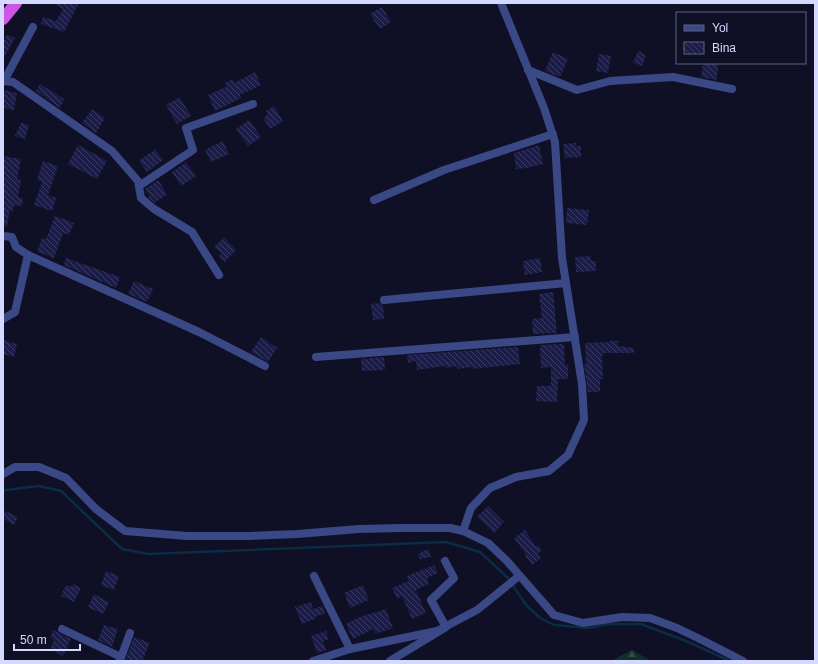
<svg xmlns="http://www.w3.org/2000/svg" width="818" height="664" viewBox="0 0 818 664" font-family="Arial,sans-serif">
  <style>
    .forest { fill: url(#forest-firs) }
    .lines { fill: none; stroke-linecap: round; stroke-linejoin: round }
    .stream { stroke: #0a2c45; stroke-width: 2.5 }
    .building { fill: url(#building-back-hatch) }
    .minor { stroke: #3a4886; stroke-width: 8 }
    .tertiary { stroke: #3a4886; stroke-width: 8 }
    .trunk { stroke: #ce55e5; stroke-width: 12 }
  </style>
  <defs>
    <pattern id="forest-firs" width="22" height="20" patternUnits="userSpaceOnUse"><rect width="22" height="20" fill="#123029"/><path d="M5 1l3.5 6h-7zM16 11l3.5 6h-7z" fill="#344d49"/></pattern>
    <pattern id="building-back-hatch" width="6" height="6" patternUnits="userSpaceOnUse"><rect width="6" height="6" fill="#1b1c47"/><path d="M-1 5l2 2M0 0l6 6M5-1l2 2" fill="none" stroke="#3b3c63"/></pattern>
  </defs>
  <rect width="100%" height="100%" fill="#0f1026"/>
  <polygon class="forest" points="632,650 651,661 611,661"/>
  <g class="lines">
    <polyline class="stream" points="3,492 5,490 39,486 61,491 122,549 148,554 446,542 480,552 508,578 526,605 540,618 554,625 589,628 608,624 641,624 686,641 730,661"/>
  </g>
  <g class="building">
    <polygon points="52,3 79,3 64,32 41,24 43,17 56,21 63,9"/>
    <polygon points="382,7 391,22 380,29 370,14"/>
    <polygon points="7,34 15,38 3,60 3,42"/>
    <polygon points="638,51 646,55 642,66 633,63"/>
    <polygon points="553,52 568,59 560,77 545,71"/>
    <polygon points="599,54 611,56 608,73 596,71"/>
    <polygon points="703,63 718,63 717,80 701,77"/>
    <polygon points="255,72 261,85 240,95 241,98 215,111 208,95 226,87 225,83 233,79 234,83"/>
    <polygon points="40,84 64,99 60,108 36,91"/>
    <polygon points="3,90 17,93 14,110 3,108"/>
    <polygon points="180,97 191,116 177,124 166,105"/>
    <polygon points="274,106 283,121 270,129 263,118 268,114 266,111"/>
    <polygon points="92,109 105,118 96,133 82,123"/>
    <polygon points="249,120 261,137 248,146 236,129"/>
    <polygon points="21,123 29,125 25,139 15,136"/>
    <polygon points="223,141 229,154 211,162 205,150"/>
    <polygon points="576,143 576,146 581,146 581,157 565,158 563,144"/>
    <polygon points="78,145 107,161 97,179 68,164"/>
    <polygon points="539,145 543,164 527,168 516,169 514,153"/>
    <polygon points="155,149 163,160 147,172 139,161"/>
    <polygon points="3,156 21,159 17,179 21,180 18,197 23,198 22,206 14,205 13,211 10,210 7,226 3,226"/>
    <polygon points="43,161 58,166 48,195 56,198 52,211 34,205 42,182 37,180"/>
    <polygon points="186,162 196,176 181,186 172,172"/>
    <polygon points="158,180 167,194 155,203 148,197 150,196 145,189"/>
    <polygon points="567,208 589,210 587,225 566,223"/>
    <polygon points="55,216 74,223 69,235 63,233 54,258 37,252 42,238 46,239"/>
    <polygon points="224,237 236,250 225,262 219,256 221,253 214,247"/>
    <polygon points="591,256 591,261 596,261 596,271 576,272 575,257"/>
    <polygon points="66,258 120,277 116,288 64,265"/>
    <polygon points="540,258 542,272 525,275 523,261"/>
    <polygon points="134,281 153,289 147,302 128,294"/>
    <polygon points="553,292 557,333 533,334 532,319 542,318 539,294"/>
    <polygon points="380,303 383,305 384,319 373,320 371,304"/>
    <polygon points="261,337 277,348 268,362 251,352"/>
    <polygon points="3,340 17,344 14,357 3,354"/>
    <polygon points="609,341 618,341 618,346 634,348 634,353 604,353 604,355 602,355 603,379 600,379 600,392 588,392 584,364 586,364 585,343 609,342"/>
    <polygon points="558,344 564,344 565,365 568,365 568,379 558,379 557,402 536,401 537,386 551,386 551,367 541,368 540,345"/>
    <polygon points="518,347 520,364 472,369 472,367 457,369 457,366 446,368 445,366 417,370 416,361 408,363 407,355"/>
    <polygon points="384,357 385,370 362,371 361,359"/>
    <polygon points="488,506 504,522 494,533 477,517"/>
    <polygon points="3,510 18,517 14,525 3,519"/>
    <polygon points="525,530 536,547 538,545 542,550 538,554 541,558 532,565 525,555 526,554 514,538"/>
    <polygon points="428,549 431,557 420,559 418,554"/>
    <polygon points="434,565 438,573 427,578 429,584 416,590 426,613 412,619 402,596 397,599 392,588 409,581 407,576"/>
    <polygon points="106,571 119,576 114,590 101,585"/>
    <polygon points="73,584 81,588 74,602 61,596 66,585 72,587"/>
    <polygon points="363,585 369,600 350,608 344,593"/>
    <polygon points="94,594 109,602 103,614 88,607"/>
    <polygon points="311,602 313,609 323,606 325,614 316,616 317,618 302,624 295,607"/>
    <polygon points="386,609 393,628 376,634 373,629 353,639 346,624 360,617"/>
    <polygon points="104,625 118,629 112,647 98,640"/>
    <polygon points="53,630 71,639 63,656 50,649 54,640 50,638"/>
    <polygon points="326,631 329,639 323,641 326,650 317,653 311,636"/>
    <polygon points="134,637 150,643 142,661 125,661"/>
  </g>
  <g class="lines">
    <g class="minor">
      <polyline points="528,70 577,90 610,81 673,77 732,89"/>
      <polyline points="3,81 13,82 112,151 138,181 141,198 154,209 192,232 219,275"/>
      <polyline points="4,81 33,27"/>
      <polyline points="139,186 193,150 186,128 253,104"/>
      <polyline points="374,200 444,170 553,134"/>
      <polyline points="3,236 12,237 16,247 28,255 199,332 265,366"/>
      <polyline points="384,300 566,283"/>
      <polyline points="3,319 15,312 28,255"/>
      <polyline points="316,357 575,337"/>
      <polyline points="3,474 15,467 39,467 66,478 96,509 125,531 187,536 248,536 297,534 359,529 401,528 450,528 463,531 471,508 490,488 516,477 549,471 568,455 584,420 582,384 562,258 555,142 544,108 501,3"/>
      <polyline points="314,576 350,649"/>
      <polyline points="62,629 121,657"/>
      <polyline points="120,660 130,633"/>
      <polyline points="313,661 350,649 437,631 477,610 519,576"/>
      <polyline points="390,661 446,627 431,600 454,578 445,561"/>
    </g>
    <polyline class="tertiary" points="463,531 488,543 506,560 554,615 583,623 622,617 650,618 677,628 704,641 743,661"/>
    <polyline class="trunk" points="3,19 16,3"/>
  </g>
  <rect width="818" height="664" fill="none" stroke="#d4d9ff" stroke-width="8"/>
  <rect x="676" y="12" width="130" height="52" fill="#0f1026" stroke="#5e607d"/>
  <rect x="684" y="25" width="20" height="6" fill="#3a4886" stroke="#5e607d"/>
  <text x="712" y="32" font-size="12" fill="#d4d9ff">Yol</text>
  <rect x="684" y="42" width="20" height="12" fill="url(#building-back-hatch)" stroke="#5e607d"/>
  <text x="712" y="52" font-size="12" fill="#d4d9ff">Bina</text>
  <path d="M14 644v6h66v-6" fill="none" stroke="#d4d9ff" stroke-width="2"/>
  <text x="20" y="644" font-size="12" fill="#d4d9ff" stroke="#0f1026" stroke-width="3" paint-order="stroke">50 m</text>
</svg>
